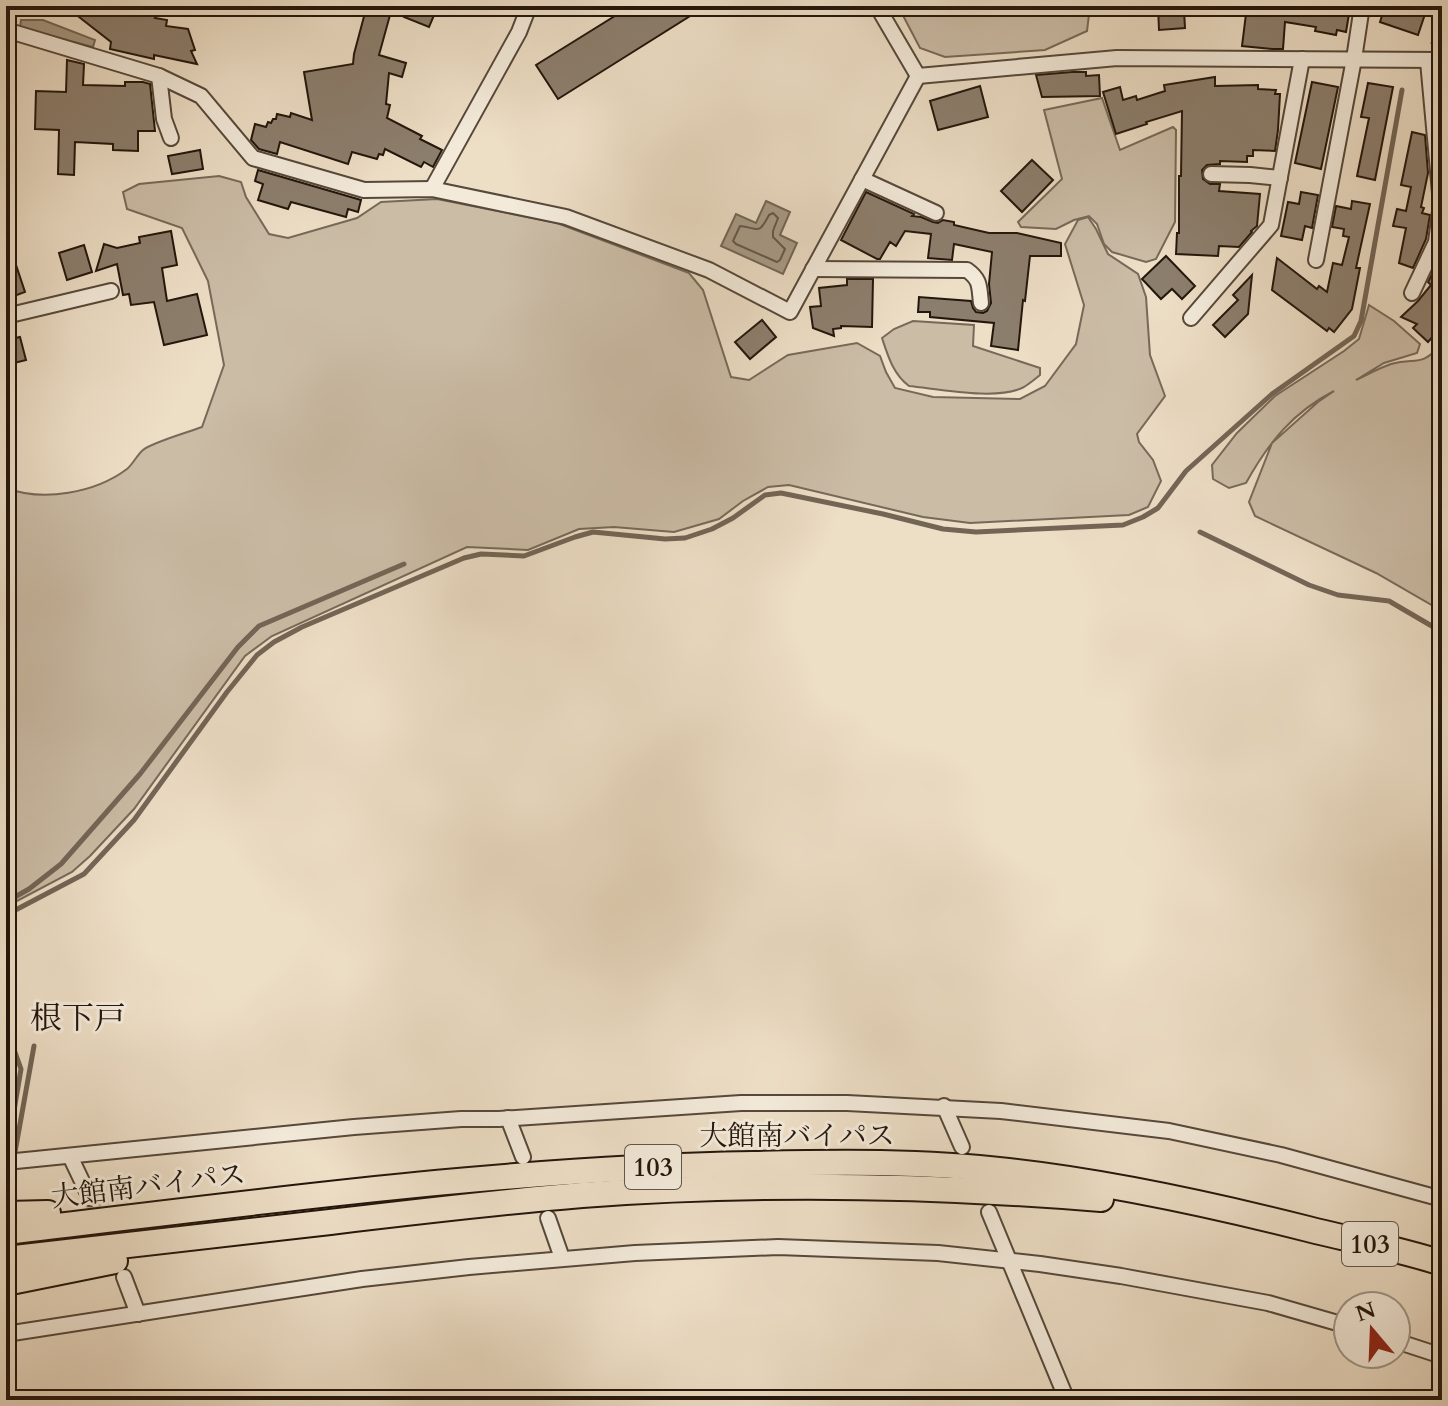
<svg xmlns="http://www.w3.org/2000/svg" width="1448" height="1406" viewBox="0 0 1448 1406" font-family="Cardo,'Noto Serif JP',serif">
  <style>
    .green { fill: #cbbca6; stroke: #776959; stroke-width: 2 }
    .water { fill: #a89a87; stroke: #736556; stroke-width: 2 }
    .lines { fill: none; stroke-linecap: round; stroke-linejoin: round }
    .shore { stroke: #66584a; stroke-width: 2 }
    .stream { stroke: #736556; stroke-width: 5 }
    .building { fill: #8c7e6d; stroke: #23160c; stroke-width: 2 }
    .minor-tunnel { stroke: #c5b6a1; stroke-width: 14; stroke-dasharray: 14 7; stroke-linecap: butt }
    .minor-casing { stroke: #56483a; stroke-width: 18 }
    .trunk-casing { stroke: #23160c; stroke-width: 28 }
    .minor { stroke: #f3eada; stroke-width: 14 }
    .trunk { stroke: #eddec6; stroke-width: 24 }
    .labels { text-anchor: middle; stroke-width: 6; stroke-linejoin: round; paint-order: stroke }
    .shield { fill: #f3eada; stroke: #61564a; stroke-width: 2 }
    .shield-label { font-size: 26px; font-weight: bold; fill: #23160c }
    .street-label { font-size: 28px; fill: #23160c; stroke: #f3eada }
    .quarter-label { font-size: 32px; fill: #23160c; stroke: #f3eada }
  </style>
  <rect width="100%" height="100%" fill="#eddec6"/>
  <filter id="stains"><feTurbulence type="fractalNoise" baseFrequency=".0025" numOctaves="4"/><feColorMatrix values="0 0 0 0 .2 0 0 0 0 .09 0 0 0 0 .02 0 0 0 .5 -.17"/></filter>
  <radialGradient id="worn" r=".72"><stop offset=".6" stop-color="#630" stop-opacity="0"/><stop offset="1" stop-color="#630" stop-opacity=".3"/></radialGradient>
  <g class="green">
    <polygon points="898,6 1090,6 1087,31 1045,50 945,57 920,48"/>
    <polygon points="1102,98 1120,150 1173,127 1176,130 1175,222 1156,259 1146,262 1112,252 1104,244 1097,224 1089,216 1074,220 1056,229 1021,227 1018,222 1062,179 1044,110"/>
    <path d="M219,176L241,182L246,197L269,234L288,238L357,218L381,202L437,199L557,223L689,273L703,290L731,377L749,380L788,355L857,343L880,356L886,372L895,388L933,397L1020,399L1045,386L1076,344L1084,305L1065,244L1078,220L1088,217L1096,229L1108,254L1138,274L1146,297L1150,355L1165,396L1137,434L1139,442L1153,460L1161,481L1148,507L1129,515L970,523L923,517L789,485L768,487L743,501L719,519L674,532L614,527L579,529L528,550L467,547L272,636L245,656L134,809L90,856L72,872L17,901H6V488C43,502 95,493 127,469C133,464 137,455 143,450C153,442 189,432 202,427L224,365L208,281L182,228L127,209L123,192L139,184Z"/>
    <path d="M1369,305L1394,321L1420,344L1417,353L1384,363L1356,380C1367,375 1379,368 1391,364C1417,357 1420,368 1442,344V611L1376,573L1255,516L1249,502L1272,443L1318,402L1334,391C1293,412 1268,443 1246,483L1229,488L1213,479L1212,465L1237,433L1275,396L1344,351L1359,339Z"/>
    <path d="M913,321L974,325L973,346L1040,368V375C1035,379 1029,384 1024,387C998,401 939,389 909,386C893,374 888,356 882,338L894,329Z"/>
  </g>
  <g class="water">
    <polygon points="21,20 43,20 95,40 93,47 20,28"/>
    <polygon points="766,201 790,212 780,235 797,243 783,274 721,246 736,214 756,223"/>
  </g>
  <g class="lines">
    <path class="shore" d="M773,213L778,218L773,231V237L785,249L780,260L777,262L736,244L733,241L740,226C759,228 758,236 769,215Z"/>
    <g class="stream">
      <polyline points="1433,43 1442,34"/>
      <polyline points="1200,532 1309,585 1338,595 1389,601 1442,632"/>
      <polyline points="6,902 29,889 61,864 140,774 238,647 259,626 404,564"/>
      <polyline points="6,915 84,874 134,820 227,692 257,655 274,642 302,627 464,558 481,554 524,556 575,537 593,532 665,539 685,538 712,529 733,518 765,495 781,493 883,514 943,529 976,532 1123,525 1143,517 1158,508 1186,471 1272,394 1354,336 1361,321 1402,90"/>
      <polyline points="6,1027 21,1069 7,1152"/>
      <polyline points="15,1152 34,1046"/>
    </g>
  </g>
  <g class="building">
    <polygon points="65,6 162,6 155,18 167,20 166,26 188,29 195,50 191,51 197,64 154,55 154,59 110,49 111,42"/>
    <polygon points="409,6 438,6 429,27 404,17"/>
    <polygon points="631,6 706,6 558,99 536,65"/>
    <polygon points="1158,6 1179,6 1184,10 1185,28 1159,30"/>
    <polygon points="1247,6 1312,6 1312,7 1349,14 1346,32 1337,30 1336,35 1315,31 1316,27 1285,22 1283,49 1272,49 1242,46"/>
    <polygon points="1385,6 1403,6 1425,14 1418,35 1380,22"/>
    <polygon points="366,9 390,15 379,55 406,63 402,77 389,73 386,104 390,105 387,118 422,136 420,139 442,150 433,167 424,162 421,167 385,149 383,155 379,154 377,159 352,152 348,164 280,142 277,154 259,149 251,140 255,124 266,127 268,122 271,123 273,119 276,119 277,114 290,117 291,113 312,120 304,72 353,64 354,54"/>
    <polygon points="67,60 84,64 83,85 125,86 125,82 143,82 150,84 155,131 138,131 138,151 113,150 113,144 75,142 74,175 58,174 59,130 35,129 36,91 66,92"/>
    <polygon points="1072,72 1086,72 1086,76 1099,75 1100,96 1042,97 1036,75"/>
    <polygon points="1215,77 1215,86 1258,85 1258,89 1276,90 1275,94 1280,94 1278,130 1275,151 1253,150 1253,156 1247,156 1247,162 1220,161 1220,164 1207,165 1202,170 1203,179 1210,184 1220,184 1219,191 1260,194 1257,226 1251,231 1252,232 1239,247 1219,246 1218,256 1176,254 1177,233 1179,233 1179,176 1181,176 1182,111 1146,122 1147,124 1116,134 1103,92 1120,87 1123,100 1136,96 1137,100 1165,91 1164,85"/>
    <polygon points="1312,82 1338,87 1321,169 1295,163"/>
    <polygon points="1368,83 1393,87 1375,180 1357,176 1369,118 1361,117"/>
    <polygon points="980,86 988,117 938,130 930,101"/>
    <polygon points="1412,132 1425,135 1428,173 1421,207 1424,208 1422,213 1430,215 1426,239 1413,268 1399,263 1406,228 1393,226 1397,209 1406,211 1411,187 1401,185"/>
    <polygon points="200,150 203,169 172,174 168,156"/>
    <polygon points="1032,160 1053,180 1022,212 1001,191"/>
    <polygon points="258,170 361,200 358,212 348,209 346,217 291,202 288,209 258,200 263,184 255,181"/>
    <polygon points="866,192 914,214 912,216 921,217 933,222 938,223 943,220 954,222 954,225 989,233 1017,233 1061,243 1061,256 1030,256 1025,301 1023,300 1018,350 991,346 994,323 930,317 930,312 918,312 919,297 971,301 973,308 976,312 983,313 987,311 991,303 989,284 992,252 954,244 952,260 928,258 931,234 905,231 896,246 890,242 880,259 877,259 841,240"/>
    <polygon points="1301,192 1318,195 1312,228 1305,226 1302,240 1281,236 1288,202 1299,204"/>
    <polygon points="1352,201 1370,204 1356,268 1360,268 1352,309 1334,332 1329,328 1327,331 1272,290 1277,258 1317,289 1319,286 1327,292 1333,263 1342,265 1349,237 1343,236 1344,229 1332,227 1336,206 1351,209"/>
    <polygon points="171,231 177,265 162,268 167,301 197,294 207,335 164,345 154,302 131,305 129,294 123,295 117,264 96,271 104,244 117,248 140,243 139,237"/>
    <polygon points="6,244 9,244 25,292 6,299"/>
    <polygon points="84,245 92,272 67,280 59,253"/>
    <polygon points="1166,256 1195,286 1182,299 1172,289 1161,299 1142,279"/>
    <polygon points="1442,260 1442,326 1428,342 1413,328 1417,324 1401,317 1418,301 1431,285 1428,282 1434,270"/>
    <polygon points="1252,275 1248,314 1225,337 1213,325 1238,300 1233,295"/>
    <polygon points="847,279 873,279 872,327 841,326 841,328 833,329 834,336 813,328 810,307 821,306 819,288 847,285"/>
    <polygon points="762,320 776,337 750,359 735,342"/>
    <polygon points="20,337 26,360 6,365 6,340"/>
  </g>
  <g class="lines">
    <polyline class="minor-tunnel" points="90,1198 114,1253"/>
    <g class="minor-casing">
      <g id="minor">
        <polyline points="877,6 918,76"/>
        <polyline points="6,30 159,76 201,96 253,158 364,190 432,189 566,217 709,270 790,312 918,76"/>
        <polyline points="159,76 164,119 171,138"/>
        <polyline points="918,76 1117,58 1442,60"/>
        <polyline points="1211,174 1250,175 1280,178"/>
        <polyline points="862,179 936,213"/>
        <polyline points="432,189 519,32 526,14 527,6"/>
        <polyline points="1316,260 1354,59 1362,6"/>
        <path d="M813,269L967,270C981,280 979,287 981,303"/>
        <polyline points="1412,293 1436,242 1441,204 1428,61"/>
        <polyline points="6,316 111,291"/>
        <polyline points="1191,318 1271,225 1302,59"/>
        <polyline points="944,1106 962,1147"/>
        <polyline points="508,1118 523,1157"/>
        <polyline points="70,1156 90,1198"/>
        <polyline points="6,1162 354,1127 461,1119 499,1119 741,1103 847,1103 1001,1111 1169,1131 1281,1155 1442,1199"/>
        <polyline points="989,1212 1067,1400"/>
        <polyline points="548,1218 562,1258"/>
        <polyline points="124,1277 138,1314"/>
        <polyline points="6,1334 362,1279 469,1267 635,1253 778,1247 938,1253 1040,1264 1121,1276 1268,1303 1348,1326"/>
        <polyline points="1396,1341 1442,1356"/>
        <polyline points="1440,1400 1442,1399"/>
      </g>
    </g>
    <g class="trunk-casing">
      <g id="trunk">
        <polyline points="6,1214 48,1213"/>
        <path d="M6,1232C254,1203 503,1168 753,1164C836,1162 925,1161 1008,1171C1109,1182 1209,1204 1308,1229C1352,1240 1398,1249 1442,1263"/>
        <path d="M6,1259C114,1247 222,1235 330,1222C414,1212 498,1202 582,1195C755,1182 929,1185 1101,1199"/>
        <polyline points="6,1283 115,1261"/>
      </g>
    </g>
    <use href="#minor" class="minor"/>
    <use href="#trunk" class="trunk"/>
  </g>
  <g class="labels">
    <g class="shield">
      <rect x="625" y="1145" width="56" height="44" rx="6"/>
      <rect x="1342" y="1222" width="56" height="44" rx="6"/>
    </g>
    <g class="shield-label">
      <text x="653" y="1176">103</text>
      <text x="1370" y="1253">103</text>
    </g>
    <g class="street-label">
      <text x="797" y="1145">大館南バイパス</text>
      <text transform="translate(148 1185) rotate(-7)" y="10">大館南バイパス</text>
    </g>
    <g class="quarter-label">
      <text x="78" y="1029">根下戸</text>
    </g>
  </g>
  <rect width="1448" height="1406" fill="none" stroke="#eddec6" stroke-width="32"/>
  <rect x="8" y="8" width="1432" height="1390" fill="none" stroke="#23160c" stroke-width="4"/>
  <rect x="16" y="16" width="1416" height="1374" fill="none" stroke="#23160c" stroke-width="2"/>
  <g transform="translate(1372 1330) rotate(341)"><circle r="38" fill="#f3eada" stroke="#a09588" stroke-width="2"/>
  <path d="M0-6L14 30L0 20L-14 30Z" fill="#8f2418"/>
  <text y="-12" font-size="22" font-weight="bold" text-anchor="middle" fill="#23160c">N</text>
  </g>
  <rect width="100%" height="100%" filter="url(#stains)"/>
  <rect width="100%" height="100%" fill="url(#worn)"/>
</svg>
